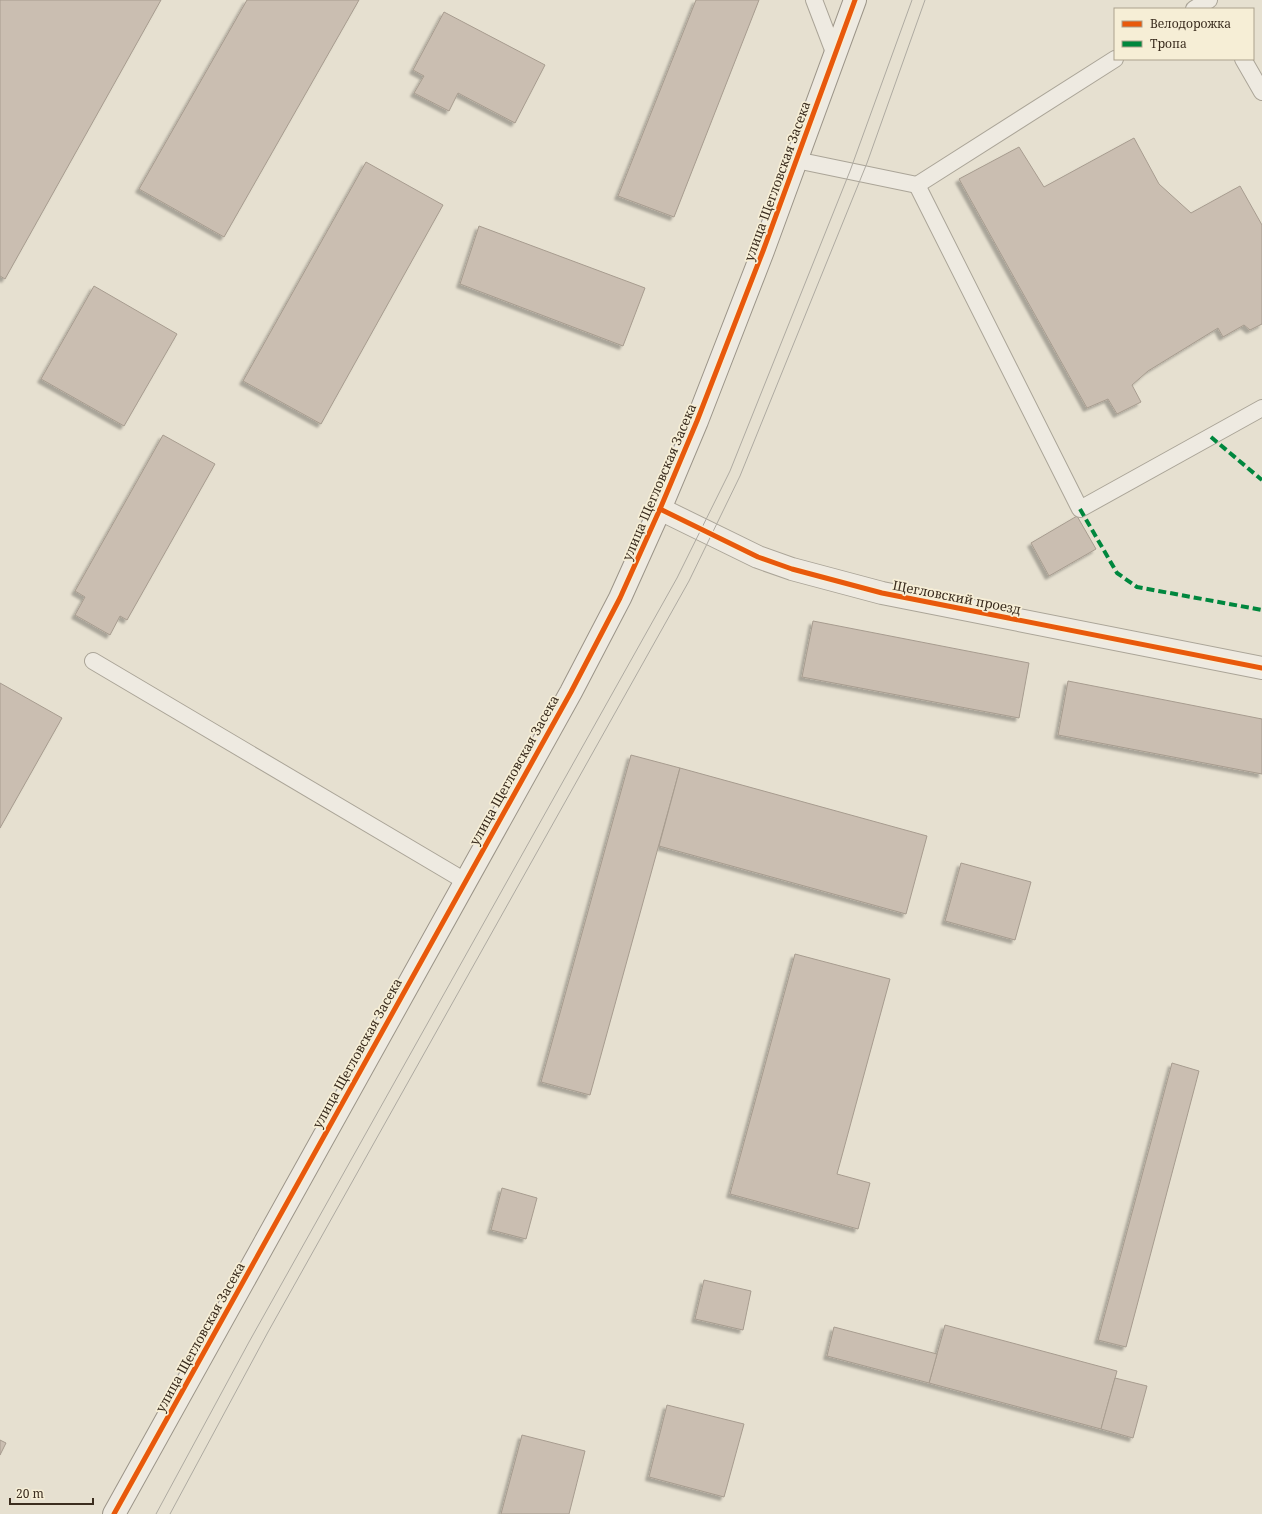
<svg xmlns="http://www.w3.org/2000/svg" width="1262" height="1514" viewBox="0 0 1262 1514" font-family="'Noto Serif',serif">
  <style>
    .building { fill: #cabeb1; stroke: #a79c8f; filter: url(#shadow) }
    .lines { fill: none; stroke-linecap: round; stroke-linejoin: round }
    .lane-casing { stroke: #aba598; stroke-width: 18 }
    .street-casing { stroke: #aba598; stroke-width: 24 }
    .secondary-casing { stroke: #9b9488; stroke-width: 24 }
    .lane { stroke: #eeeae1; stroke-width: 16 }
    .street { stroke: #eeeae1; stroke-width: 22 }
    .secondary { stroke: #eeeae1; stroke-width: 22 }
    .tram { stroke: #aeaaa1; stroke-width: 1 }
    .quiet { stroke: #00873e; stroke-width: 4; stroke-dasharray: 8 4; stroke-linecap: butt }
    .cycleway-casing { stroke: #f6eed6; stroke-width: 8 }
    .cycleway { stroke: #e8590c; stroke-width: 5 }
    .labels { text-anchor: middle; stroke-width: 3.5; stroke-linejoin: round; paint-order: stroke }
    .street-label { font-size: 13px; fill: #3b2d1f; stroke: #f6eed6 }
  </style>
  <defs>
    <filter id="shadow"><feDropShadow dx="-3.5" dy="3.5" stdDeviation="1" flood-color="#0004"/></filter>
  </defs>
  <rect width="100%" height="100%" fill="#e6e0d0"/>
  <g class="building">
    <polygon points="0,0 161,0 5,279 0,276"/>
    <polygon points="247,0 359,0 224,237 139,189"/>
    <polygon points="696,0 759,0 674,217 618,196"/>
    <polygon points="444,12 545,65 515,123 458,93 449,111 414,93 424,76 413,70"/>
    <polygon points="1134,138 1159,184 1191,213 1240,186 1262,225 1262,324 1250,330 1244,325 1223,337 1218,328 1148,371 1132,385 1141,402 1117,414 1108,399 1087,408 959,179 1019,147 1044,187"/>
    <polygon points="366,162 443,205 321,424 243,381"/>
    <polygon points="479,226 645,288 623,346 460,284"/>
    <polygon points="94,286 177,334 124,426 41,379"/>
    <polygon points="163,435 215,464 127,620 120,616 110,635 75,615 85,597 75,591"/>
    <polygon points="1077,516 1096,549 1049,576 1031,543"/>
    <polygon points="813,621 1029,663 1019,718 802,677"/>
    <polygon points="1068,681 1262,719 1262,774 1058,735"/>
    <polygon points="0,683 62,718 0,828"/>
    <polygon points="631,755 680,768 590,1095 541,1082"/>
    <polygon points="680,768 927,836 906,914 659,846"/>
    <polygon points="961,863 1031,882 1015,940 945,921"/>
    <polygon points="795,954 890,979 837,1174 870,1183 858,1229 730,1194"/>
    <polygon points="1172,1063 1199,1071 1126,1347 1098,1340"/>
    <polygon points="502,1188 537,1198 526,1239 491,1230"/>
    <polygon points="704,1280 751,1291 743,1330 695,1319"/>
    <polygon points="945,1325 1117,1371 1101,1429 929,1383"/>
    <polygon points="834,1327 937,1354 929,1383 827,1356"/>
    <polygon points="1115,1378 1147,1386 1133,1438 1101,1429"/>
    <polygon points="667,1405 744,1424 724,1497 649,1477"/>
    <polygon points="522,1435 585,1451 569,1514 501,1514"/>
    <polygon points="0,1440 6,1443 0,1455"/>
  </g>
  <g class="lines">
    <g class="lane-casing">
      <g id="lane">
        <polyline points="814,0 835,55"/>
        <polyline points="1194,9 1209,0"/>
        <polyline points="1243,59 1262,92"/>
        <polyline points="796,160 917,185 1115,59"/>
        <polyline points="917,185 1080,509 1262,408"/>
        <polyline points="93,661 465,881"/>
      </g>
    </g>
    <g class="street-casing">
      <polyline id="street" points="660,509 758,557 792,569 882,593 1262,668"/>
    </g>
    <g class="secondary-casing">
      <polyline id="secondary" points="114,1514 571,692 620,598 660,509 697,421 763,251 855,0"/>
    </g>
    <use href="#lane" class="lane"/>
    <use href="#street" class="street"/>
    <use href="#secondary" class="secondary"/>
    <g class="tram">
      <polyline points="156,1514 249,1342 677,578 730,471 850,171 912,0"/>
      <polyline points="170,1514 268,1332 689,581 740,476 867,163 925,0"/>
    </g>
    <g class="quiet">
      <polyline points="1211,437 1262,480"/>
      <polyline points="1080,509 1117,573 1137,587 1262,610"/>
    </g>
    <g class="cycleway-casing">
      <g id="cycleway">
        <polyline points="660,509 758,557 792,569 882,593 1262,668"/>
        <polyline points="114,1514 571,692 620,598 660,509 697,421 763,251 855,0"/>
      </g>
    </g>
    <use href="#cycleway" class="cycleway"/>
  </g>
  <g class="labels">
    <g class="street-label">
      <text transform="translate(777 181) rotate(-70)" y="5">улица Щегловская Засека</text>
      <text transform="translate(659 482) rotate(-67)" y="5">улица Щегловская Засека</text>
      <text transform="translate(957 597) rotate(11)" y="5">Щегловский проезд</text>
      <text transform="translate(514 770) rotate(-61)" y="5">улица Щегловская Засека</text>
      <text transform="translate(357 1053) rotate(-61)" y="5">улица Щегловская Засека</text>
      <text transform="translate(200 1337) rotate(-61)" y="5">улица Щегловская Засека</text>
    </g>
  </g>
  <rect x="1114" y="8" width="140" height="52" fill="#f6eed6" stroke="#aba18d"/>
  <rect x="1122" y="21" width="20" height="6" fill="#e8590c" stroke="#aba18d"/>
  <text x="1150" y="28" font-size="12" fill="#3b2d1f">Велодорожка</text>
  <rect x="1122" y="41" width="20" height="6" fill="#00873e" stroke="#aba18d"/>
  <text x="1150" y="48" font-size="12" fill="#3b2d1f">Тропа</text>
  <path d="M10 1498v6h83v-6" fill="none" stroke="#3b2d1f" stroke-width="2"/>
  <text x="16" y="1498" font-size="12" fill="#3b2d1f" stroke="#f6eed6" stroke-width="3" paint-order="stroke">20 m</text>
</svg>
